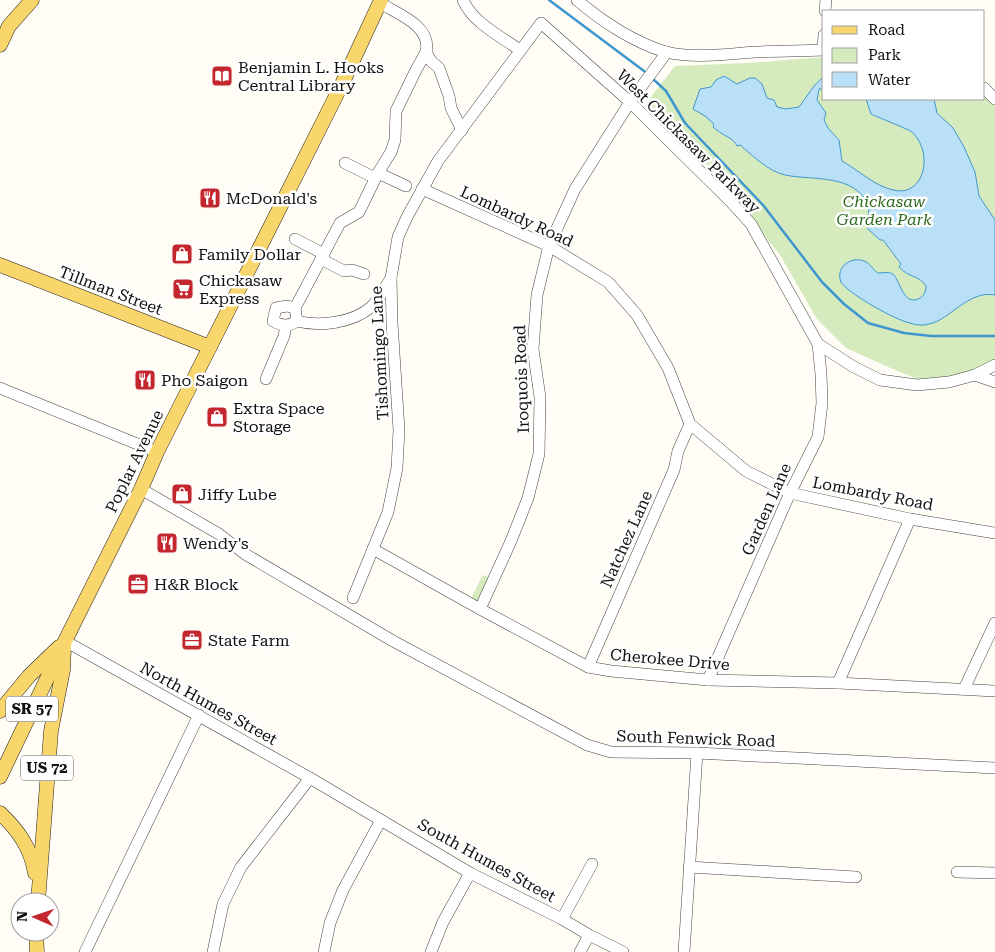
<svg xmlns="http://www.w3.org/2000/svg" width="995" height="952" viewBox="0 0 995 952" font-family="'Roboto Serif',serif">
  <style>
    .green { fill: #d5ebbd }
    .water { fill: #b9e0f7; stroke: #3f96cf }
    .lines { fill: none; stroke-linecap: round; stroke-linejoin: round }
    .stream { stroke: #3f96cf; stroke-width: 2.5 }
    .minor-casing { stroke: #444; stroke-width: 12 }
    .major-casing { stroke: #222; stroke-width: 15 }
    .minor { stroke: #fff; stroke-width: 11 }
    .major { stroke: #f9d66b; stroke-width: 14 }
    .labels { text-anchor: middle; stroke-width: 5; stroke-linejoin: round; paint-order: stroke }
    .shield { fill: #fff; stroke: #585858; stroke-width: 1 }
    .shield-label { font-size: 15px; font-weight: bold; fill: #111 }
    .poi-label { font-size: 16px; fill: #111; stroke: #fff; text-anchor: start }
    .street-label { font-size: 16px; fill: #111; stroke: #fff }
    .park-label { font-size: 16px; font-style: italic; fill: #2f6b1f; stroke: #fff }
  </style>
  <rect width="100%" height="100%" fill="#fffdf5"/>
  <g class="green">
    <polygon points="824,57 824,99 984,99 984,94 995,106 995,360 971,371 946,377 920,380 895,370 846,348 817,319 780,255 713,171 647,102 675,66 748,63"/>
    <polygon points="485,575 490,578 479,600 475,601 471,599 481,578"/>
  </g>
  <path class="water" d="M724,76L737,84L750,78H755L762,84L767,98L774,100L777,107L786,109L799,107L814,86L824,76V89H819L817,100L826,113L824,120L828,128L839,140L842,161C858,170 875,186 893,190C924,198 934,154 913,133C909,129 879,118 871,114L866,99H934L937,113L953,128L964,147L975,172L979,196L995,220V295C968,290 950,320 929,324C923,326 916,325 910,323C897,321 847,293 841,282C835,267 851,256 864,261C870,263 873,270 878,273C883,273 890,271 894,275C900,282 904,305 918,299C924,297 926,291 926,286C919,275 909,278 899,267L901,264L883,240H880L868,229L869,206C854,173 814,181 785,175C768,171 753,156 740,145L737,146C734,138 721,135 713,127L714,124L705,116L693,109L700,89L711,87L716,80Z"/>
  <g class="lines">
    <g class="stream">
      <polyline points="549,0 648,74"/>
      <polyline points="652,78 666,91 685,123 763,205 822,282 844,304 868,323 904,333 931,336 995,336"/>
    </g>
    <g class="minor-casing">
      <g id="minor">
        <path d="M463,0C473,23 500,36 520,50"/>
        <path d="M577,0C601,21 635,43 666,52C695,59 726,54 755,52C778,51 801,51 824,50"/>
        <path d="M380,3C398,14 432,26 426,52L431,61L439,68L449,96L451,108L462,130"/>
        <polyline points="825,11 826,0"/>
        <polyline points="823,50 824,35"/>
        <polyline points="984,88 995,99"/>
        <polyline points="345,163 375,178"/>
        <polyline points="378,173 406,186"/>
        <polyline points="422,189 549,246 608,282 637,315 668,368 690,424 746,471 790,493 910,519 995,533"/>
        <polyline points="295,239 324,254"/>
        <polyline points="321,259 344,271 352,270 364,274"/>
        <path d="M295,308L287,306L276,308L273,321C281,326 289,327 297,321L295,308L340,223L359,212L378,173L391,152L395,140L396,111L416,70L426,52"/>
        <path d="M297,321C319,327 353,323 371,307C379,300 385,287 391,278"/>
        <polyline points="975,375 995,365"/>
        <polyline points="266,379 284,336 286,326"/>
        <polyline points="0,388 157,452"/>
        <polyline points="141,489 219,534 245,554 393,641 587,745 611,752 697,753 995,768"/>
        <polyline points="373,549 480,609 588,667 611,671 708,680 838,683 995,691"/>
        <polyline points="353,598 388,512 397,468 399,430 392,323 391,278 398,237 407,217 438,161 541,23 630,102 731,202 751,224 818,344 854,367 880,380 917,385 949,382 975,375 995,382"/>
        <polyline points="480,609 511,541 528,498 539,454 540,397 533,349 537,295 549,246 575,189 630,102 667,52"/>
        <polyline points="65,641 310,778 470,873 562,919 589,935 623,952"/>
        <polyline points="588,667 674,470 678,451 690,424"/>
        <polyline points="708,680 790,493 818,437 822,403 821,374 818,344"/>
        <polyline points="838,683 910,519"/>
        <polyline points="964,689 995,623"/>
        <polyline points="689,867 856,877"/>
        <polyline points="957,872 995,873"/>
        <polyline points="562,919 592,864"/>
        <polyline points="85,952 199,715"/>
        <polyline points="213,952 223,904 241,867 310,778"/>
        <polyline points="324,952 330,923 343,890 381,820"/>
        <polyline points="431,952 443,922 470,873"/>
        <polyline points="580,952 589,935"/>
        <polyline points="684,952 697,753"/>
      </g>
    </g>
    <g class="major-casing">
      <g id="major">
        <polyline points="0,45 9,26 32,0"/>
        <polyline points="0,265 210,347"/>
        <polyline points="0,711 29,676 59,647"/>
        <polyline points="0,777 65,641 141,489 157,452 342,84 381,0"/>
        <path d="M0,813C18,830 31,848 35,873"/>
        <polyline points="38,902 51,731 63,670 64,647"/>
        <polyline points="36,932 37,952"/>
      </g>
    </g>
    <use href="#minor" class="minor"/>
    <use href="#major" class="major"/>
  </g>
  <defs>
    <g id="library-square" transform="scale(1.125)"><rect x="-9" y="-9" width="18" height="18" rx="4" fill="#c4262e" stroke="#fff"/><path d="M-6-4Q-3-5.5-.7-3.5V5Q-3 3-6 4ZM6-4Q3-5.5 .7-3.5V5Q3 3 6 4Z" fill="#fff"/></g>
    <g id="restaurant-square" transform="scale(1.125)"><rect x="-9" y="-9" width="18" height="18" rx="4" fill="#c4262e" stroke="#fff"/><path d="M-5-6h1v4h1v-4h1v4h1v-4h1v5L-1.5 .5V6h-2V.5L-5-1ZM5-6V6H3V1.5H1.5Q1.5-4 5-6Z" fill="#fff"/></g>
    <g id="shop-square" transform="scale(1.125)"><rect x="-9" y="-9" width="18" height="18" rx="4" fill="#c4262e" stroke="#fff"/><path d="M-5-2.5h2.3a2.7 3.5 0 0 1 5.4 0H5L5.5 6h-11ZM-1.5-2.5h3a1.5 2.3 0 0 0-3 0Z" fill="#fff"/></g>
    <g id="supermarket-square" transform="scale(1.125)"><rect x="-9" y="-9" width="18" height="18" rx="4" fill="#c4262e" stroke="#fff"/><path d="M-6-5.5h2.5l.6 2H6L4.5 2H-2.5L-4.4-4H-6ZM-1.5 3.2a1.3 1.3 0 1 0 .1 0ZM3 3.2a1.3 1.3 0 1 0 .1 0Z" fill="#fff"/></g>
    <g id="office-square" transform="scale(1.125)"><rect x="-9" y="-9" width="18" height="18" rx="4" fill="#c4262e" stroke="#fff"/><path d="M-6-3h4V-5.5h4V-3h4V5H-6ZM-1-4.5V-3h2v-1.5ZM-6 0V1H6V0Z" fill="#fff"/></g>
  </defs>
  <g fill-rule="evenodd">
    <use href="#library-square" x="222" y="76"/>
    <use href="#restaurant-square" x="210" y="198"/>
    <use href="#shop-square" x="182" y="254"/>
    <use href="#supermarket-square" x="183" y="289"/>
    <use href="#restaurant-square" x="145" y="380"/>
    <use href="#shop-square" x="217" y="417"/>
    <use href="#shop-square" x="182" y="494"/>
    <use href="#restaurant-square" x="167" y="543"/>
    <use href="#office-square" x="138" y="584"/>
    <use href="#office-square" x="192" y="640"/>
  </g>
  <g class="labels">
    <g class="shield">
      <rect x="6" y="696.5" width="52" height="25" rx="4"/>
      <rect x="21" y="755.5" width="52" height="25" rx="4"/>
    </g>
    <g class="shield-label">
      <text x="32" y="714">SR 57</text>
      <text x="47" y="773">US 72</text>
    </g>
    <g class="poi-label">
      <text x="238" y="73">Benjamin L. Hooks<tspan x="238" dy="18">Central Library</tspan></text>
      <text x="226" y="204">McDonald's</text>
      <text x="198" y="260">Family Dollar</text>
      <text x="199" y="286">Chickasaw<tspan x="199" dy="18">Express</tspan></text>
      <text x="161" y="386">Pho Saigon</text>
      <text x="233" y="414">Extra Space<tspan x="233" dy="18">Storage</tspan></text>
      <text x="198" y="500">Jiffy Lube</text>
      <text x="183" y="549">Wendy's</text>
      <text x="154" y="590">H&amp;R Block</text>
      <text x="208" y="646">State Farm</text>
    </g>
    <g class="street-label">
      <text transform="translate(689 141) rotate(45)" y="6">West Chickasaw Parkway</text>
      <text transform="translate(517 216) rotate(25)" y="6">Lombardy Road</text>
      <text transform="translate(111 290) rotate(21)" y="6">Tillman Street</text>
      <text transform="translate(379 353) rotate(-93)" y="6">Tishomingo Lane</text>
      <text transform="translate(521 379) rotate(-92)" y="6">Iroquois Road</text>
      <text transform="translate(134 461) rotate(-64)" y="6">Poplar Avenue</text>
      <text transform="translate(873 493) rotate(11)" y="6">Lombardy Road</text>
      <text transform="translate(766 509) rotate(-66)" y="6">Garden Lane</text>
      <text transform="translate(626 539) rotate(-66)" y="6">Natchez Lane</text>
      <text transform="translate(670 659) rotate(5)" y="6">Cherokee Drive</text>
      <text transform="translate(209 703) rotate(29)" y="6">North Humes Street</text>
      <text transform="translate(696 738) rotate(2)" y="6">South Fenwick Road</text>
      <text transform="translate(487 860) rotate(29)" y="6">South Humes Street</text>
    </g>
    <g class="park-label">
      <text x="884" y="207">Chickasaw<tspan x="884" dy="18">Garden Park</tspan></text>
    </g>
  </g>
  <rect x="822" y="10" width="162" height="90" fill="#ffffff" stroke="#a0a0a0"/>
  <rect x="832" y="26" width="25" height="8" fill="#f9d66b" stroke="#a0a0a0"/>
  <text x="868" y="35" font-size="15" fill="#111111">Road</text>
  <rect x="832" y="48" width="25" height="15" fill="#d5ebbd" stroke="#a0a0a0"/>
  <text x="868" y="60" font-size="15" fill="#111111">Park</text>
  <rect x="832" y="72" width="25" height="15" fill="#b9e0f7" stroke="#a0a0a0"/>
  <text x="868" y="85" font-size="15" fill="#111111">Water</text>
  <g transform="translate(35 917) rotate(272)"><circle r="24" fill="#ffffff" stroke="#a0a0a0"/>
  <path d="M0-4L9 19L0 12L-9 19Z" fill="#c4262e"/>
  <text y="-8" font-size="14" font-weight="bold" text-anchor="middle" fill="#111111">N</text>
  </g>
</svg>
